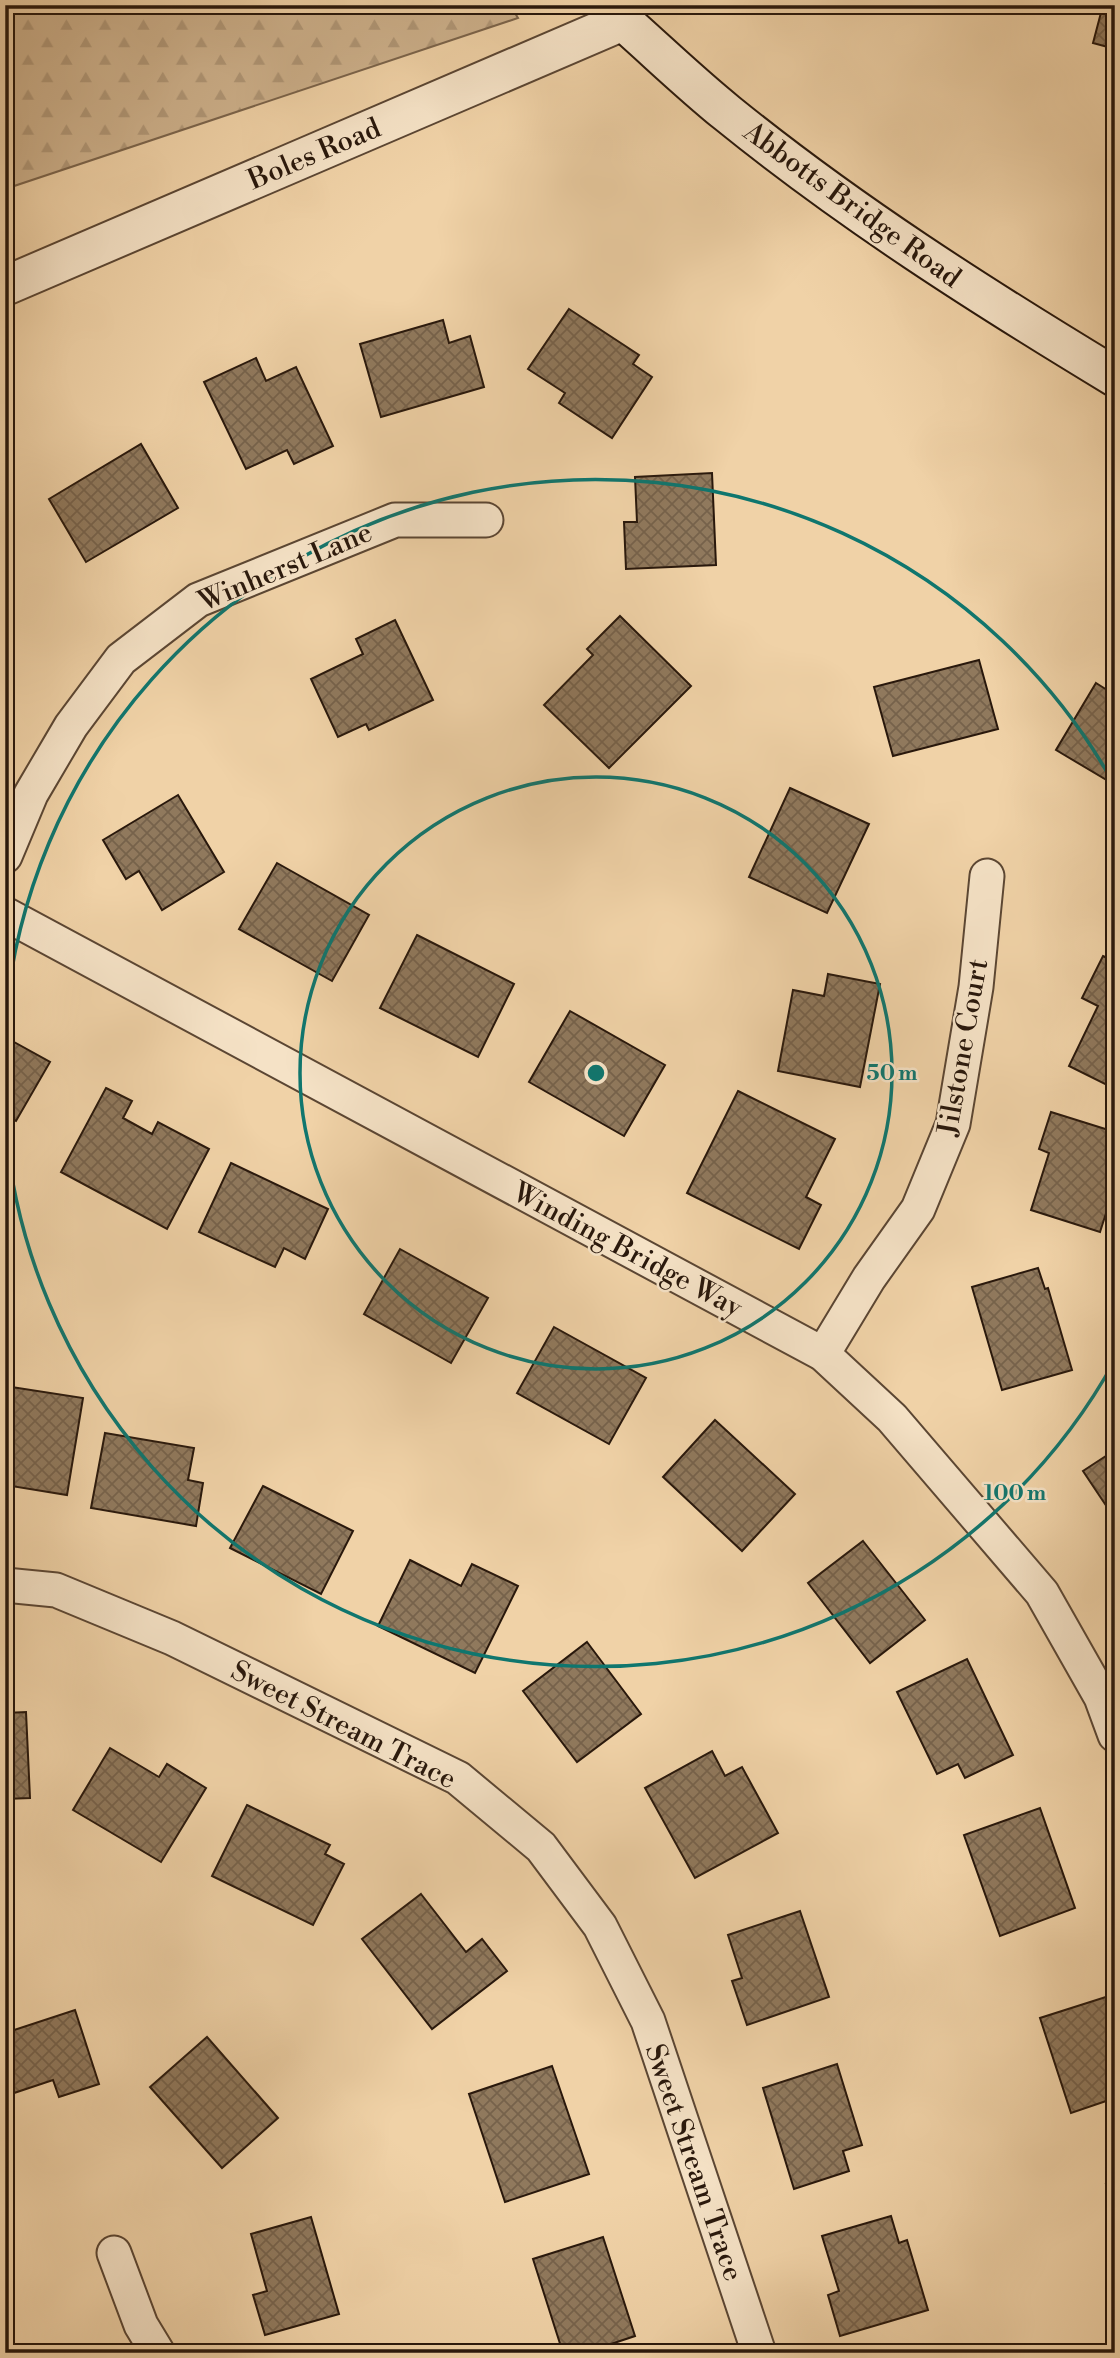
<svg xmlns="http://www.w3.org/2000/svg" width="1120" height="2358" viewBox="0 0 1120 2358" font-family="'Libre Bodoni',serif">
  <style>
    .forest { fill: url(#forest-firs); stroke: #7c654c; stroke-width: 2 }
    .building { fill: url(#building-cross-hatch); stroke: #29180c; stroke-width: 2 }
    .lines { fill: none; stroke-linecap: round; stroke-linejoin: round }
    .minor-casing { stroke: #5b4633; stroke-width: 37 }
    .tertiary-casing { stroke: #5b4633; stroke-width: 42 }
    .secondary-casing { stroke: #29180c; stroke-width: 42 }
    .minor { stroke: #f5e2c6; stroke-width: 33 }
    .tertiary { stroke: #f5e2c6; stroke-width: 38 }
    .secondary { stroke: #f5e2c6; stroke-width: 38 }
    .ring { fill: none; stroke: #0f766e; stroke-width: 3.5 }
    .labels { text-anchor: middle; stroke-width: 5; stroke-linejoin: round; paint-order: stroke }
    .street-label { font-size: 28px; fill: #29180c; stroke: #f5e2c6 }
    .centre { fill: #0f766e; stroke: #f5e2c6; stroke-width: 3.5 }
    .ring-label { font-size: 21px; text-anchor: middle; font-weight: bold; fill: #0f766e; stroke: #f5e2c6; stroke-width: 5; stroke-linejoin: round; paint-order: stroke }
  </style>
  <defs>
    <pattern id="forest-firs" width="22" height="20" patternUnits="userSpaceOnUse" patternTransform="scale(1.75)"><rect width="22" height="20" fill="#ceb28d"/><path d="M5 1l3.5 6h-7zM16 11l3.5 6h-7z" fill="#b19878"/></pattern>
    <pattern id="building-cross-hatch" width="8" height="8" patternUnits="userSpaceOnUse" patternTransform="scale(1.75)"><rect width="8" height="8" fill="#90795d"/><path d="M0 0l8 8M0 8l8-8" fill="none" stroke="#76624b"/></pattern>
  </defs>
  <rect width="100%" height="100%" fill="#f0d2a7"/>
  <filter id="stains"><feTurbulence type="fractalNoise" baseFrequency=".00286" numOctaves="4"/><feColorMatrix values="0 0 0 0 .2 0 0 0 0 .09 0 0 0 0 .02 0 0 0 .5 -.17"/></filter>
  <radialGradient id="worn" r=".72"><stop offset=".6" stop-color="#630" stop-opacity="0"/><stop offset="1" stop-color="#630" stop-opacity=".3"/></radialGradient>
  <polygon class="forest" points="5,5 510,5 518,18 5,189"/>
  <g class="building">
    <polygon points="1103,5 1115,5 1115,49 1093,43"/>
    <polygon points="569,309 639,355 633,364 652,377 612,438 559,403 565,393 528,369"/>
    <polygon points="443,320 449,343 470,336 484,387 381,417 360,344"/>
    <polygon points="256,358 266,381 296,367 333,446 294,464 287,450 246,469 204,382"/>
    <polygon points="141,444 178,508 86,562 49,499"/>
    <polygon points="712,473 716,565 626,569 624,522 637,522 635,477"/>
    <polygon points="620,616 691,686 609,768 544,705 593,655 587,649"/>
    <polygon points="395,620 433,700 369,730 366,724 338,737 311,679 363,654 356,639"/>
    <polygon points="979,660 998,729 893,756 874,687"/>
    <polygon points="1096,683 1115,695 1115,785 1056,750"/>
    <polygon points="790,788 869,824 827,913 749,877"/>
    <polygon points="178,795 224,872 162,910 139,871 126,879 103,840"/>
    <polygon points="277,863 369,915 332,981 239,929"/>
    <polygon points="417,935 514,984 478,1057 380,1008"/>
    <polygon points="1103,956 1115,962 1115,1089 1069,1066 1098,1006 1082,998"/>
    <polygon points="828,974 880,984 860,1087 778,1071 793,990 824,996"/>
    <polygon points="570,1011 665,1065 624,1136 529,1082"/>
    <polygon points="5,1037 50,1062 16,1121 5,1115"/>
    <polygon points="106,1088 132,1101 123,1118 152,1134 158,1122 209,1149 167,1229 61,1172"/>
    <polygon points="738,1091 835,1139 806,1197 821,1205 799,1249 687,1193"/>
    <polygon points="1051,1112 1115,1132 1115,1185 1100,1232 1031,1210 1049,1153 1039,1149"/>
    <polygon points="231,1163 328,1209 305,1259 284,1248 275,1267 199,1232"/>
    <polygon points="400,1249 488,1298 451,1363 364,1314"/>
    <polygon points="1038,1268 1045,1289 1048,1288 1072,1370 1002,1390 972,1287"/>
    <polygon points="554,1327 646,1378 609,1444 517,1393"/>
    <polygon points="5,1386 83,1398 67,1495 5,1485"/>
    <polygon points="715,1420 795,1494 742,1551 663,1477"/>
    <polygon points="105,1433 194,1448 188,1480 203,1483 196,1526 91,1508"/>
    <polygon points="1115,1450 1115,1519 1083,1471"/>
    <polygon points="263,1486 353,1531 321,1594 230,1548"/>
    <polygon points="863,1541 925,1620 870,1663 808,1583"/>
    <polygon points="410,1560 461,1586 472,1564 518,1586 475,1673 378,1626"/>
    <polygon points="587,1642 641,1714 577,1762 523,1691"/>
    <polygon points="967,1659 1013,1755 965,1778 958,1764 937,1774 897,1692"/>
    <polygon points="26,1712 30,1798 5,1799 5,1713"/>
    <polygon points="110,1748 159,1777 167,1764 206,1788 161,1862 73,1810"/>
    <polygon points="712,1751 725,1776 742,1767 778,1833 695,1878 645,1788"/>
    <polygon points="247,1805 330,1845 325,1854 344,1864 313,1925 212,1876"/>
    <polygon points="1040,1808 1075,1908 1000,1936 964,1835"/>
    <polygon points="421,1894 466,1952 482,1939 507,1971 432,2029 362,1939"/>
    <polygon points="800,1911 829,1997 747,2025 732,1981 742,1978 728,1935"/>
    <polygon points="1112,1995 1115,2004 1115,2098 1071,2113 1040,2018"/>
    <polygon points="75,2010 99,2084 59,2097 53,2080 5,2096 5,2033"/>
    <polygon points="207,2037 278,2118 222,2168 150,2087"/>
    <polygon points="837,2064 862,2145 843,2151 849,2171 794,2189 763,2088"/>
    <polygon points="552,2066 589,2174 505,2202 469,2094"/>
    <polygon points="1115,2181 1115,2210 1106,2184"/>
    <polygon points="891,2216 899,2243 907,2240 928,2310 840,2336 828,2295 839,2291 822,2236"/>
    <polygon points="311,2217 339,2314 265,2335 253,2295 267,2291 251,2234"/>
    <polygon points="603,2237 635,2336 584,2353 563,2353 533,2259"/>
  </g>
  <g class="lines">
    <g class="minor-casing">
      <g id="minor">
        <polyline points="5,856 31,794 71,726 121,659 198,600 395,520 486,520"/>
        <polyline points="5,914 823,1354 892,1418 1042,1593 1101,1697 1115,1735"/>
        <polyline points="823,1354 869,1278 918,1209 953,1124 976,987 987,876"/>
        <polyline points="5,1585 56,1590 172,1638 458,1778 541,1847 600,1926 648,2021 759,2353"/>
        <polyline points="114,2253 141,2325 158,2353"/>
      </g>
    </g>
    <g class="tertiary-casing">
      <polyline id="tertiary" points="5,286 623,21"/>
    </g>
    <g class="secondary-casing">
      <path id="secondary" d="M612,5L623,21C658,52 691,84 727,113C849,212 981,296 1115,377"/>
    </g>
    <use href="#minor" class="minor"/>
    <use href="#tertiary" class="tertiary"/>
    <use href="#secondary" class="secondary"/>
  </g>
  <g class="ring">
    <circle cx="596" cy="1073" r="296"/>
    <path d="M1115 1360A593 593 0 0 1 5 1125M5 1021A593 593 0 0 1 1115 786"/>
  </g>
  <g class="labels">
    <g class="street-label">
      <text transform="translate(314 153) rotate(-23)" y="10">Boles Road</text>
      <text transform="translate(853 204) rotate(36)" y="10">Abbotts Bridge Road</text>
      <text transform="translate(285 566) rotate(-23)" y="10">Winherst Lane</text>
      <text transform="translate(962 1047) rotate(-80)" y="10">Jilstone Court</text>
      <text transform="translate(628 1249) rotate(28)" y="10">Winding Bridge Way</text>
      <text transform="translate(344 1724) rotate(27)" y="10">Sweet Stream Trace</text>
      <text transform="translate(695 2162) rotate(71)" y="10">Sweet Stream Trace</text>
    </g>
  </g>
  <circle cx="596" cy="1073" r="10" class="centre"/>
  <g class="ring-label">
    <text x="892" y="1080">50 m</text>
    <text x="1015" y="1500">100 m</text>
  </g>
  <rect width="1120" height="2358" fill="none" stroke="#f0d2a7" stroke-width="28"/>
  <rect x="7" y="7" width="1106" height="2344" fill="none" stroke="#29180c" stroke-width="3.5"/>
  <rect x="14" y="14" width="1092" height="2330" fill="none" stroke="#29180c" stroke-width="2"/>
  <rect width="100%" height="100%" filter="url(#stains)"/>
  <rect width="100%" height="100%" fill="url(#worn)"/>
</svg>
